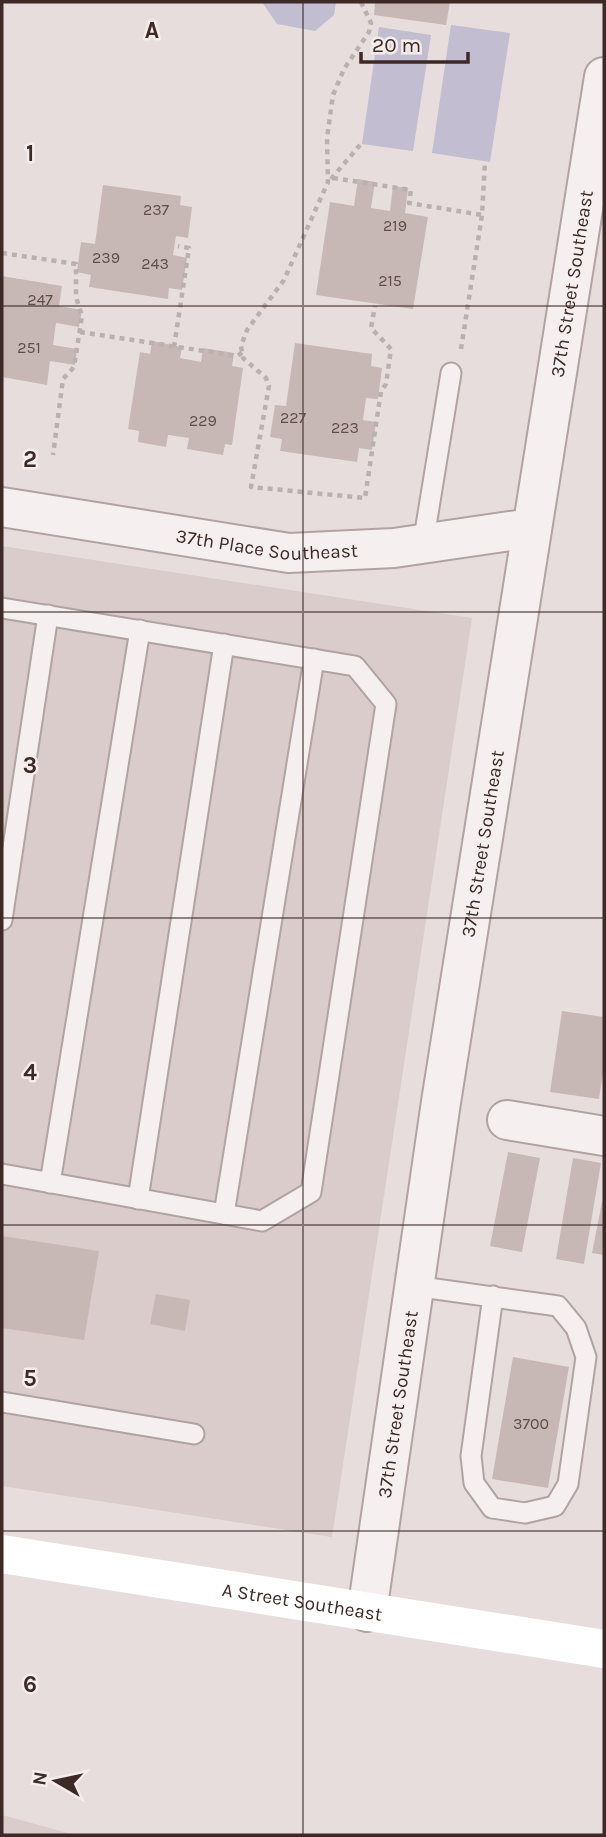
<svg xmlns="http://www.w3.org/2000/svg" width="606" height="1837" viewBox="0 0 606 1837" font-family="Karla,sans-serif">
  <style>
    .built { fill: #d9ccca }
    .green { fill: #c2bdd1 }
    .building { fill: #c7b8b6 }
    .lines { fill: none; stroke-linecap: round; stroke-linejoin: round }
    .service-casing { stroke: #b1a3a2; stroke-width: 23 }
    .minor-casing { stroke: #b1a3a2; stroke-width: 42 }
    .tertiary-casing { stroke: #b1a3a2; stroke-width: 42 }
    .path { stroke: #bab0af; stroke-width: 4.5; stroke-dasharray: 5 5; stroke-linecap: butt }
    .service { stroke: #f5f0ef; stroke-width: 19 }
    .minor { stroke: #f5f0ef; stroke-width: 38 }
    .tertiary { stroke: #f5f0ef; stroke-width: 38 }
    .secondary { stroke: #fff; stroke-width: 38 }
    .grid { fill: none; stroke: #3d2926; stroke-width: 2; stroke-opacity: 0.55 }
    .labels { text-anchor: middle; stroke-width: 5; stroke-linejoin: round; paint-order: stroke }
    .number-label { font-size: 16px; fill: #604d4a }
    .street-label { font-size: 19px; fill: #3d2926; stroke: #f5ecec }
    .grid-label { font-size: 23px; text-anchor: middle; font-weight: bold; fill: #3d2926; stroke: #f5ecec; stroke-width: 5; stroke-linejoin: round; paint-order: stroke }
  </style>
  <rect width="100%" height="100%" fill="#e7dddc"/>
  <g class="built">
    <polygon points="2,546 472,618 332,1537 2,1486"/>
    <polygon points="2,1815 75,1835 2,1835"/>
  </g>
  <g class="green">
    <polygon points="262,2 336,2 334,15 315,31 277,24"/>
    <polygon points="451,25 510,33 490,162 432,153"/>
    <polygon points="379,27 431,35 413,151 362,144"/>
  </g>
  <g class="building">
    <polygon points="375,2 450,2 446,25 374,15"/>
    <polygon points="358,179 375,182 371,208 390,211 393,186 408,188 405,213 428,217 413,309 316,295 330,202 354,206"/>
    <polygon points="103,185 181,196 180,205 192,207 188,238 176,236 173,255 187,258 182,290 169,288 168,299 89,287 91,275 77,272 81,242 95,244"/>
    <polygon points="2,276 62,286 59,306 82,310 79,327 56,323 53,345 77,349 75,365 50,361 47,385 2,377"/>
    <polygon points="152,341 182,347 180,358 201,362 203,348 234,353 232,366 243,368 232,445 225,444 223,455 187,449 189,438 168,435 166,447 138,442 139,431 128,429 140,352 150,354"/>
    <polygon points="295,343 372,354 371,366 382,368 378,399 366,398 363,420 376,422 372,450 359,448 357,462 280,451 282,439 270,437 275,405 286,406"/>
    <polygon points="562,1011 604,1017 604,1065 599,1099 550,1092"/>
    <polygon points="508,1152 540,1158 522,1252 490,1246"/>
    <polygon points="573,1158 601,1163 584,1264 556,1259"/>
    <polygon points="602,1202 604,1203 604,1255 592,1253"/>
    <polygon points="2,1236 99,1251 84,1340 2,1328"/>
    <polygon points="156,1294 190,1300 185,1331 150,1324"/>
    <polygon points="513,1357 569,1367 548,1488 492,1479"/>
  </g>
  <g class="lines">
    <g class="service-casing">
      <g id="service">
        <polyline points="423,544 451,373"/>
        <polyline points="2,608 355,666 386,704 311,1192 262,1221 2,1174"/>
        <polyline points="2,920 48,615"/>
        <polyline points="50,1183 140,630"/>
        <polyline points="138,1199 224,644"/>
        <polyline points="224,1214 314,659"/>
        <polyline points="414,1286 558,1306 576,1328 586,1357 568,1484 555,1506 525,1513 492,1508 474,1483 471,1456 493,1296"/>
        <polyline points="2,1402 194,1434"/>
      </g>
    </g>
    <g class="minor-casing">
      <g id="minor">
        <path id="s1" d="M2,507L289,553L394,548L531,528"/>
        <polyline points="507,1120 604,1136"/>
      </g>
    </g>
    <g class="tertiary-casing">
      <g id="tertiary">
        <path id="s2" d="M367,1612L441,1102L604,77"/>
      </g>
    </g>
    <g class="path">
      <polyline points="361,2 371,23 369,32 344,69 333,95 327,138 328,182 284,280 247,330 241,346 243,358 266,378 269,386 251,487 365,498 381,391 386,384 391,349 371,328 375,306"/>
      <polyline points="333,178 411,190 409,203 482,215"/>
      <polyline points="331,179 360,145"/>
      <polyline points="2,253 76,264 76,297 82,316 74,367 63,379 53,455"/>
      <polyline points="80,332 237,356 243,352"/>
      <polyline points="174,347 189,248 178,246"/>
      <polyline points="461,349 482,215 485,161"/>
    </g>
    <use href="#service" class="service"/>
    <use href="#minor" class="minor"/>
    <use href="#tertiary" class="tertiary"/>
    <path class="secondary" id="s3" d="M2,1554L604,1649"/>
  </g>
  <path class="grid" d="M303,2V1835M2,306H604M2,612H604M2,918H604M2,1225H604M2,1531H604"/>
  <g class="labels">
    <g class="number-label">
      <text x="156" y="215">237</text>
      <text x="395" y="231">219</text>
      <text x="106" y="263">239</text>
      <text x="155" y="269">243</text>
      <text x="390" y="286">215</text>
      <text x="40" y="305">247</text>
      <text x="29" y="353">251</text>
      <text x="293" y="423">227</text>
      <text x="203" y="426">229</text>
      <text x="345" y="433">223</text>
      <text x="531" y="1429">3700</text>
    </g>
    <g class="street-label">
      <text dy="7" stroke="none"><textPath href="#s2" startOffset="1344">37th Street Southeast</textPath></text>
      <text dy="7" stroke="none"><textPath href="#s1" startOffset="268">37th Place Southeast</textPath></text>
      <text dy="7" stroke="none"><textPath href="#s2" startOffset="777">37th Street Southeast</textPath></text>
      <text dy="7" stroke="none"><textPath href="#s2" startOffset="210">37th Street Southeast</textPath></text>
      <text dy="7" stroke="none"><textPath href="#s3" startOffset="304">A Street Southeast</textPath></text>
    </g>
  </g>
  <g class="grid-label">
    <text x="152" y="38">A</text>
    <text x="30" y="161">1</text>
    <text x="30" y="467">2</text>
    <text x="30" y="773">3</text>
    <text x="30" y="1080">4</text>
    <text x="30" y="1386">5</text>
    <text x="30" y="1692">6</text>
  </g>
  <rect width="606" height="1837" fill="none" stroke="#3d2926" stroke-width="7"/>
  <g transform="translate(56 1781) rotate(279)" stroke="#f5ecec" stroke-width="5" paint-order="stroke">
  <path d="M0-5L12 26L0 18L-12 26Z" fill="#3d2926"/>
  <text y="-10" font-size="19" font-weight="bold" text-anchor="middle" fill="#3d2926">N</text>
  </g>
  <path d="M361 52v10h107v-10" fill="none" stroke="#3d2926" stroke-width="3.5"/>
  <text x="372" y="52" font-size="21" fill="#3d2926" stroke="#f5ecec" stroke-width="5" paint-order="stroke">20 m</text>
</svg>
